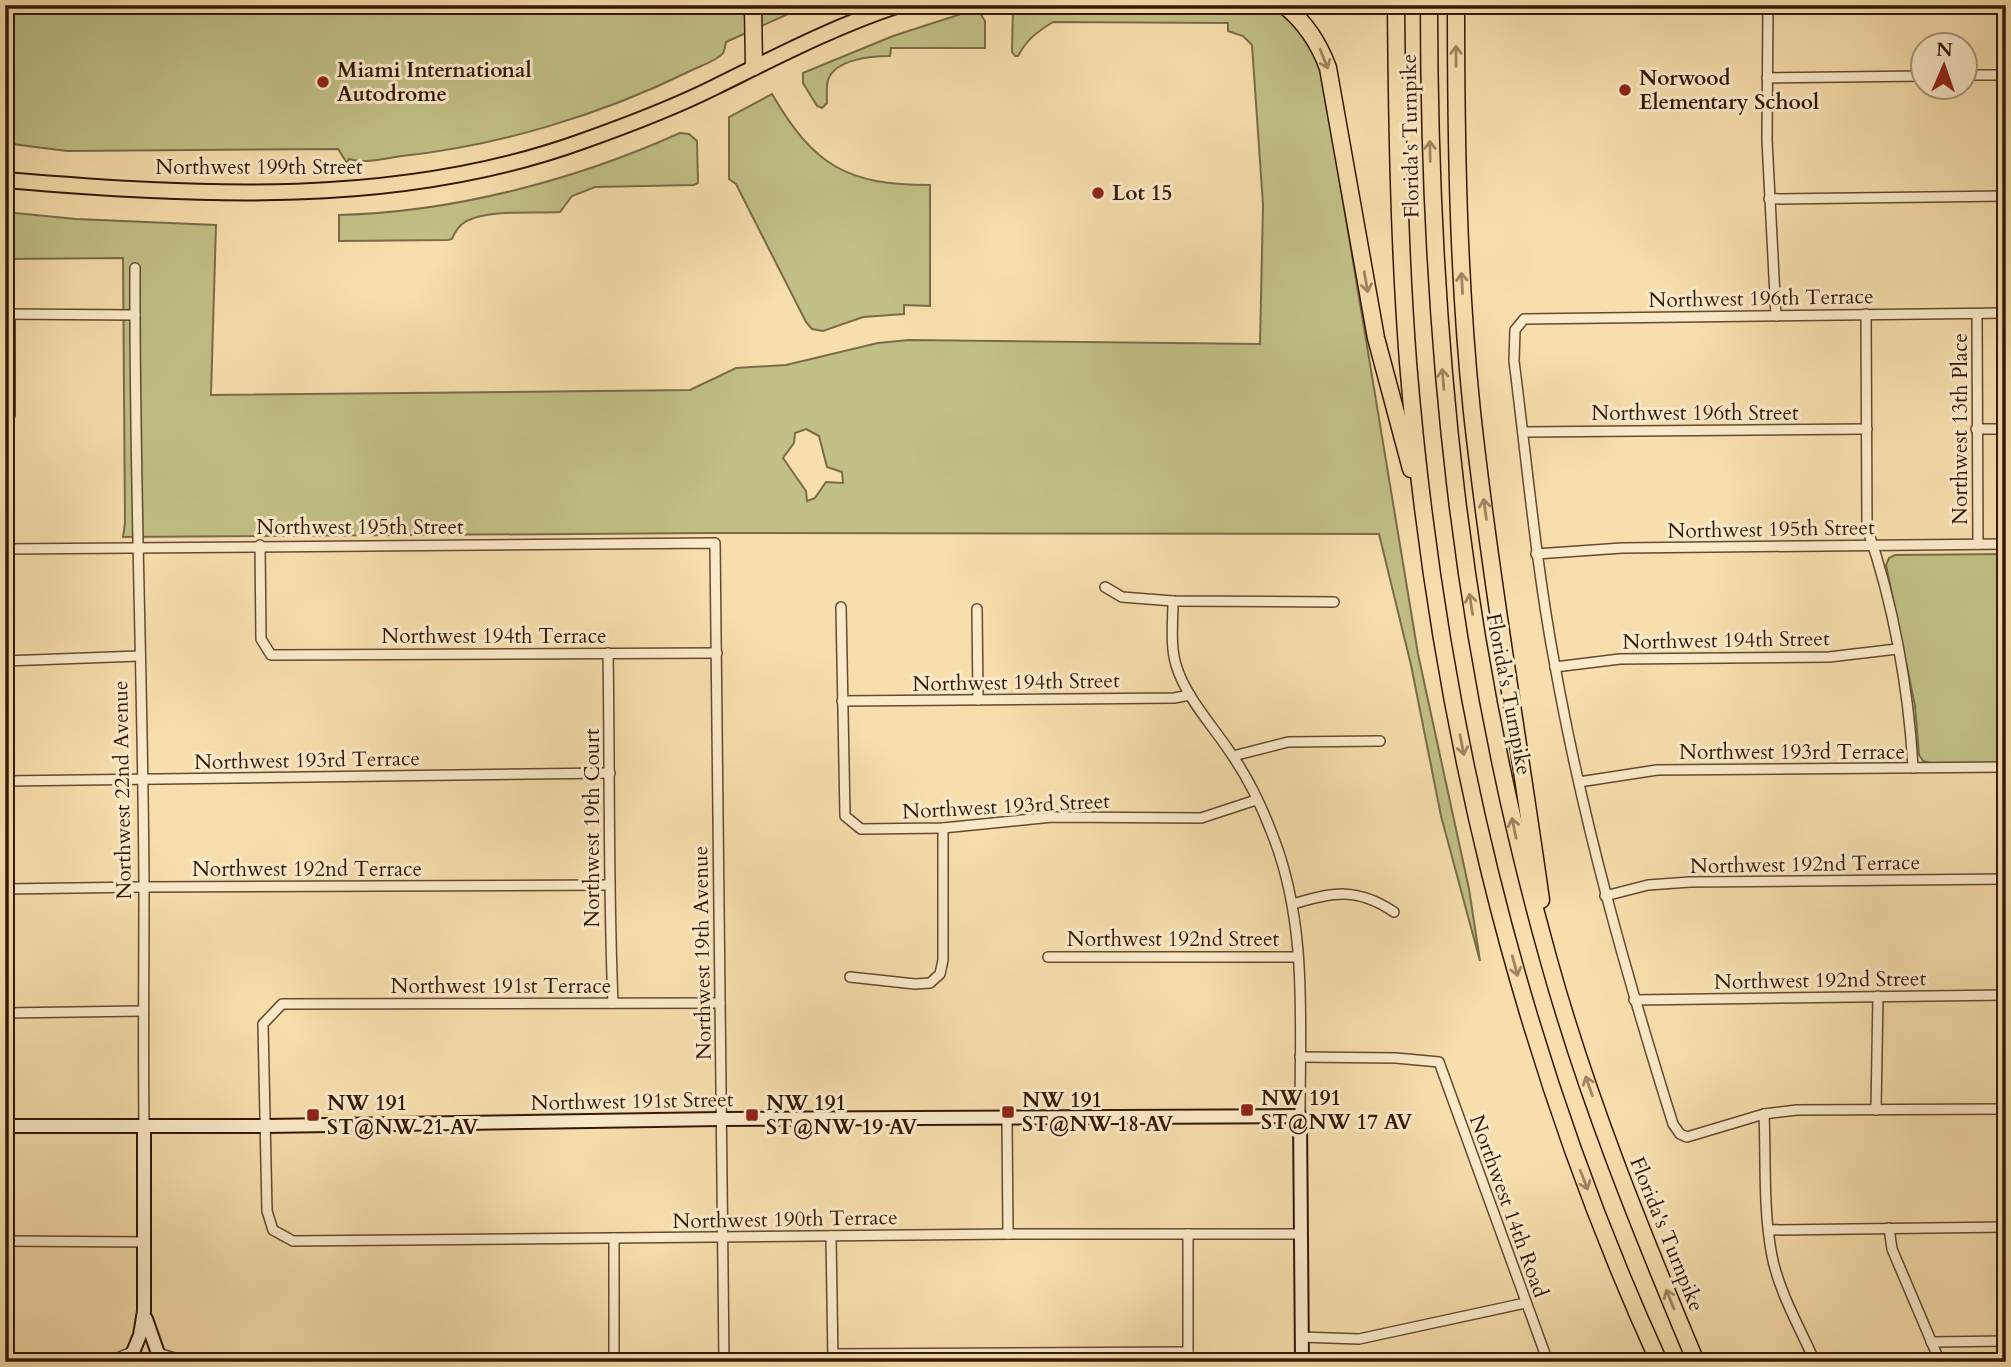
<svg xmlns="http://www.w3.org/2000/svg" width="2011" height="1367" viewBox="0 0 2011 1367" font-family="Cardo,serif">
  <style>
    .green { fill: #c1c086; stroke: #7a6c48; stroke-width: 2; fill-rule: evenodd }
    .lines { fill: none; stroke-linecap: round; stroke-linejoin: round }
    .street-casing { stroke: #634a32; stroke-width: 12 }
    .secondary-casing { stroke: #321809; stroke-width: 16 }
    .primary-casing { stroke: #321809; stroke-width: 18 }
    .highway-casing { stroke: #321809; stroke-width: 19 }
    .street { stroke: #faeac9; stroke-width: 9 }
    .secondary { stroke: #faeac9; stroke-width: 12 }
    .primary { stroke: #f7deac; stroke-width: 14 }
    .highway { stroke: #f7deac; stroke-width: 16 }
    .oneway { stroke: #9e8563 }
    .poi-dot { fill: #8f2418; stroke: #faeac9; stroke-width: 2.5 }
    .labels { text-anchor: middle; stroke-width: 6; stroke-linejoin: round; paint-order: stroke }
    .poi-label { font-size: 21px; font-weight: bold; fill: #321809; stroke: #faeac9; text-anchor: start }
    .street-label { font-size: 21px; fill: #321809; stroke: #faeac9 }
  </style>
  <rect width="100%" height="100%" fill="#f7deac"/>
  <filter id="stains"><feTurbulence type="fractalNoise" baseFrequency=".00286" numOctaves="4"/><feColorMatrix values="0 0 0 0 .2 0 0 0 0 .09 0 0 0 0 .02 0 0 0 .5 -.17"/></filter>
  <radialGradient id="worn" r=".72"><stop offset=".6" stop-color="#630" stop-opacity="0"/><stop offset="1" stop-color="#630" stop-opacity=".3"/></radialGradient>
  <g class="green">
    <path d="M5,5H808L726,42C725,47 725,49 723,53C717,61 700,66 690,71C601,115 501,145 402,156C386,158 365,164 349,159L347,163L338,149L67,151L5,143Z"/>
    <path d="M1013,5H1274C1300,26 1318,54 1324,86L1418,654L1469,889L1480,961L1441,816L1411,665L1379,534L711,533L123,537L125,523L123,258L5,259V212L76,219L216,225L211,395L690,390L736,368L786,365L878,343L909,340L1260,344L1263,205L1252,45L1243,36L1228,31V23L1053,22C1037,32 1027,39 1018,56H1015L1012,52ZM806,429L819,436L827,467L842,472L843,483L826,482L815,498L807,501L806,491L783,458L794,443L795,433Z"/>
    <path d="M978,10L985,21V48H891L890,56C872,56 835,59 828,80C826,87 827,96 827,103L822,108L817,106L803,83V73L893,36L967,12L976,13Z"/>
    <path d="M772,94C814,166 847,185 930,185V306L904,305V314L863,317L823,331L812,329L806,322L736,184L729,179V117Z"/>
    <path d="M680,133L689,134L697,141L698,183L694,185L595,187L572,196L560,212C535,214 480,208 461,225C457,229 454,234 452,239L448,240L339,241V215C455,212 575,180 680,133Z"/>
    <polygon points="2006,554 2006,763 1930,763 1923,761 1919,755 1915,706 1886,565 1889,558 1895,555"/>
  </g>
  <g class="lines">
    <g class="street-casing">
      <g id="street">
        <polyline points="1768,5 1767,140 1776,316"/>
        <polyline points="1966,75 2006,75"/>
        <polyline points="1767,78 1924,76"/>
        <polyline points="1769,199 2006,196"/>
        <path d="M135,268C134,474 143,681 144,887C144,966 143,1045 144,1125"/>
        <path d="M2006,313L1524,319L1515,330L1514,361C1527,463 1536,565 1555,666C1583,822 1626,974 1673,1124L1680,1134L1687,1137L1764,1114L1797,1110L2006,1109"/>
        <polyline points="5,314 135,315"/>
        <path d="M1866,314L1867,528C1893,601 1909,691 1913,768"/>
        <polyline points="1977,314 1978,544"/>
        <polyline points="5,426 10,415 10,314"/>
        <polyline points="1976,429 2006,429"/>
        <polyline points="1523,432 1867,429"/>
        <polyline points="260,545 261,639 271,655 717,653"/>
        <polyline points="5,549 715,543 724,1362"/>
        <polyline points="1536,554 1622,548 2006,544"/>
        <polyline points="1105,587 1122,597 1173,601 1334,602"/>
        <path d="M1173,601C1173,621 1170,645 1176,665C1186,698 1213,726 1232,755C1248,778 1261,805 1271,831C1308,921 1300,1020 1300,1116"/>
        <polyline points="841,607 845,816 861,829 943,828 1052,817 1201,818 1256,800"/>
        <polyline points="977,609 978,700"/>
        <path d="M608,653C610,770 608,886 613,1003"/>
        <polyline points="5,661 139,656"/>
        <polyline points="1555,667 1620,659 1829,657 1897,649"/>
        <polyline points="842,701 1174,698 1190,695"/>
        <polyline points="1233,756 1288,742 1380,741"/>
        <polyline points="5,781 610,773"/>
        <polyline points="1579,782 1657,770 2006,767"/>
        <polyline points="5,889 144,887 608,885"/>
        <polyline points="1605,896 1648,885 1690,882 2006,879"/>
        <path d="M1293,904C1333,892 1357,887 1394,912"/>
        <polyline points="1048,957 1298,957"/>
        <polyline points="850,977 915,984 930,983 940,974 943,960 943,828"/>
        <polyline points="1634,1000 2006,995"/>
        <polyline points="720,1003 282,1004 263,1024 267,1211 273,1230 293,1241 1008,1234 1301,1234"/>
        <polyline points="5,1013 142,1011"/>
        <polyline points="1300,1057 1396,1058 1439,1062 1548,1362"/>
        <polyline points="1876,1110 1878,996"/>
        <path d="M1764,1114C1766,1161 1763,1210 1772,1256C1779,1292 1800,1328 1815,1362"/>
        <polyline points="1007,1119 1008,1234"/>
        <polyline points="1889,1228 1892,1249 1940,1362"/>
        <polyline points="1769,1230 2006,1227"/>
        <polyline points="831,1236 833,1362"/>
        <polyline points="5,1241 145,1242"/>
        <polyline points="1301,1337 1359,1339 1525,1303"/>
        <polyline points="1931,1342 2006,1341"/>
        <polyline points="158,1353 184,1361 614,1359"/>
        <polyline points="833,1354 1188,1352"/>
        <polyline points="55,1362 110,1361 132,1352"/>
        <polyline points="614,1362 614,1238"/>
        <polyline points="1188,1362 1188,1234"/>
      </g>
    </g>
    <g class="secondary-casing">
      <g id="secondary">
        <polyline points="5,1126 266,1126 721,1119 1300,1116 1302,1362"/>
        <polyline points="146,1319 161,1362"/>
        <polyline points="129,1362 140,1335 144,1311 144,1125"/>
      </g>
    </g>
    <g class="primary-casing">
      <path id="primary" d="M5,180C198,196 398,208 583,141C628,125 673,108 715,87C776,57 835,26 899,5"/>
    </g>
    <g class="highway-casing">
      <g id="highway">
        <polyline points="753,5 754,67"/>
        <path d="M1284,5C1305,22 1319,43 1328,68L1376,338L1411,469"/>
        <path d="M1396,5C1397,124 1399,243 1408,362C1436,706 1515,1047 1659,1362"/>
        <path d="M1429,5C1429,333 1460,645 1549,961C1587,1098 1641,1231 1696,1362"/>
        <path d="M1456,5C1456,141 1458,277 1472,412C1490,575 1518,737 1541,900"/>
      </g>
    </g>
    <use href="#street" class="street"/>
    <use href="#secondary" class="secondary"/>
    <use href="#primary" class="primary"/>
    <use href="#highway" class="highway"/>
  </g>
  <defs><path id="oneway-shaft" d="M-6 0H5M1.5-3L5.5 0L1.5 3" fill="none" stroke-width="1.6" stroke-linecap="round" stroke-linejoin="round" transform="scale(1.75)"/></defs>
  <g class="oneway">
    <use href="#oneway-shaft" transform="translate(1456 56) rotate(-90)"/>
    <use href="#oneway-shaft" transform="translate(1324 59) rotate(68)"/>
    <use href="#oneway-shaft" transform="translate(1430 151) rotate(-91)"/>
    <use href="#oneway-shaft" transform="translate(1366 282) rotate(80)"/>
    <use href="#oneway-shaft" transform="translate(1462 283) rotate(-93)"/>
    <use href="#oneway-shaft" transform="translate(1443 379) rotate(-95)"/>
    <use href="#oneway-shaft" transform="translate(1485 509) rotate(-98)"/>
    <use href="#oneway-shaft" transform="translate(1471 604) rotate(-99)"/>
    <use href="#oneway-shaft" transform="translate(1462 745) rotate(79)"/>
    <use href="#oneway-shaft" transform="translate(1514 828) rotate(-102)"/>
    <use href="#oneway-shaft" transform="translate(1515 966) rotate(75)"/>
    <use href="#oneway-shaft" transform="translate(1589 1086) rotate(-109)"/>
    <use href="#oneway-shaft" transform="translate(1584 1180) rotate(69)"/>
    <use href="#oneway-shaft" transform="translate(1670 1299) rotate(-112)"/>
  </g>
  <g class="poi-dot">
    <circle cx="323" cy="82" r="7"/>
    <circle cx="1625" cy="90" r="7"/>
    <circle cx="1098" cy="193" r="7"/>
    <rect x="1240" y="1103" width="14" height="14" rx="3.5"/>
    <rect x="1001" y="1105" width="14" height="14" rx="3.5"/>
    <rect x="306" y="1108" width="14" height="14" rx="3.5"/>
    <rect x="745" y="1108" width="14" height="14" rx="3.5"/>
  </g>
  <g class="labels">
    <g class="poi-label">
      <text x="337" y="77">Miami International<tspan x="337" dy="24">Autodrome</tspan></text>
      <text x="1639" y="85">Norwood<tspan x="1639" dy="24">Elementary School</tspan></text>
      <text x="1112" y="200">Lot 15</text>
      <text x="1261" y="1105">NW 191<tspan x="1261" dy="24">ST@NW 17 AV</tspan></text>
      <text x="1022" y="1107">NW 191<tspan x="1022" dy="24">ST@NW 18 AV</tspan></text>
      <text x="327" y="1110">NW 191<tspan x="327" dy="24">ST@NW 21 AV</tspan></text>
      <text x="766" y="1110">NW 191<tspan x="766" dy="24">ST@NW 19 AV</tspan></text>
    </g>
    <g class="street-label">
      <text transform="translate(1410 136) rotate(-91)" y="7">Florida's Turnpike</text>
      <text x="259" y="174">Northwest 199th Street</text>
      <text transform="translate(1761 298) rotate(-1)" y="7">Northwest 196th Terrace</text>
      <text x="1695" y="420">Northwest 196th Street</text>
      <text transform="translate(1960 429) rotate(-90)" y="7">Northwest 13th Place</text>
      <text x="360" y="534">Northwest 195th Street</text>
      <text transform="translate(1771 529) rotate(-1)" y="7">Northwest 195th Street</text>
      <text x="494" y="643">Northwest 194th Terrace</text>
      <text transform="translate(1726 640) rotate(-1)" y="7">Northwest 194th Street</text>
      <text transform="translate(1016 682) rotate(-1)" y="7">Northwest 194th Street</text>
      <text transform="translate(1509 694) rotate(79)" y="7">Florida's Turnpike</text>
      <text x="1792" y="759">Northwest 193rd Terrace</text>
      <text transform="translate(307 760) rotate(-1)" y="7">Northwest 193rd Terrace</text>
      <text transform="translate(122 790) rotate(-91)" y="7">Northwest 22nd Avenue</text>
      <text transform="translate(1006 806) rotate(-3)" y="7">Northwest 193rd Street</text>
      <text transform="translate(592 828) rotate(-90)" y="7">Northwest 19th Court</text>
      <text transform="translate(1805 864) rotate(-1)" y="7">Northwest 192nd Terrace</text>
      <text x="307" y="876">Northwest 192nd Terrace</text>
      <text x="1173" y="946">Northwest 192nd Street</text>
      <text transform="translate(702 953) rotate(-91)" y="7">Northwest 19th Avenue</text>
      <text transform="translate(1820 980) rotate(-1)" y="7">Northwest 192nd Street</text>
      <text x="501" y="993">Northwest 191st Terrace</text>
      <text transform="translate(632 1101) rotate(-1)" y="7">Northwest 191st Street</text>
      <text transform="translate(1509 1206) rotate(70)" y="7">Northwest 14th Road</text>
      <text transform="translate(785 1219) rotate(-1)" y="7">Northwest 190th Terrace</text>
      <text transform="translate(1667 1234) rotate(68)" y="7">Florida's Turnpike</text>
    </g>
  </g>
  <rect width="2011" height="1367" fill="none" stroke="#f7deac" stroke-width="28"/>
  <rect x="7" y="7" width="1997" height="1353" fill="none" stroke="#321809" stroke-width="3.5"/>
  <rect x="14" y="14" width="1983" height="1339" fill="none" stroke="#321809" stroke-width="2"/>
  <g transform="translate(1944 66) rotate(2)"><circle r="33" fill="#faeac9" stroke="#aa967c" stroke-width="2"/>
  <path d="M0-5L12 26L0 18L-12 26Z" fill="#8f2418"/>
  <text y="-10" font-size="19" font-weight="bold" text-anchor="middle" fill="#321809">N</text>
  </g>
  <rect width="100%" height="100%" filter="url(#stains)"/>
  <rect width="100%" height="100%" fill="url(#worn)"/>
</svg>
